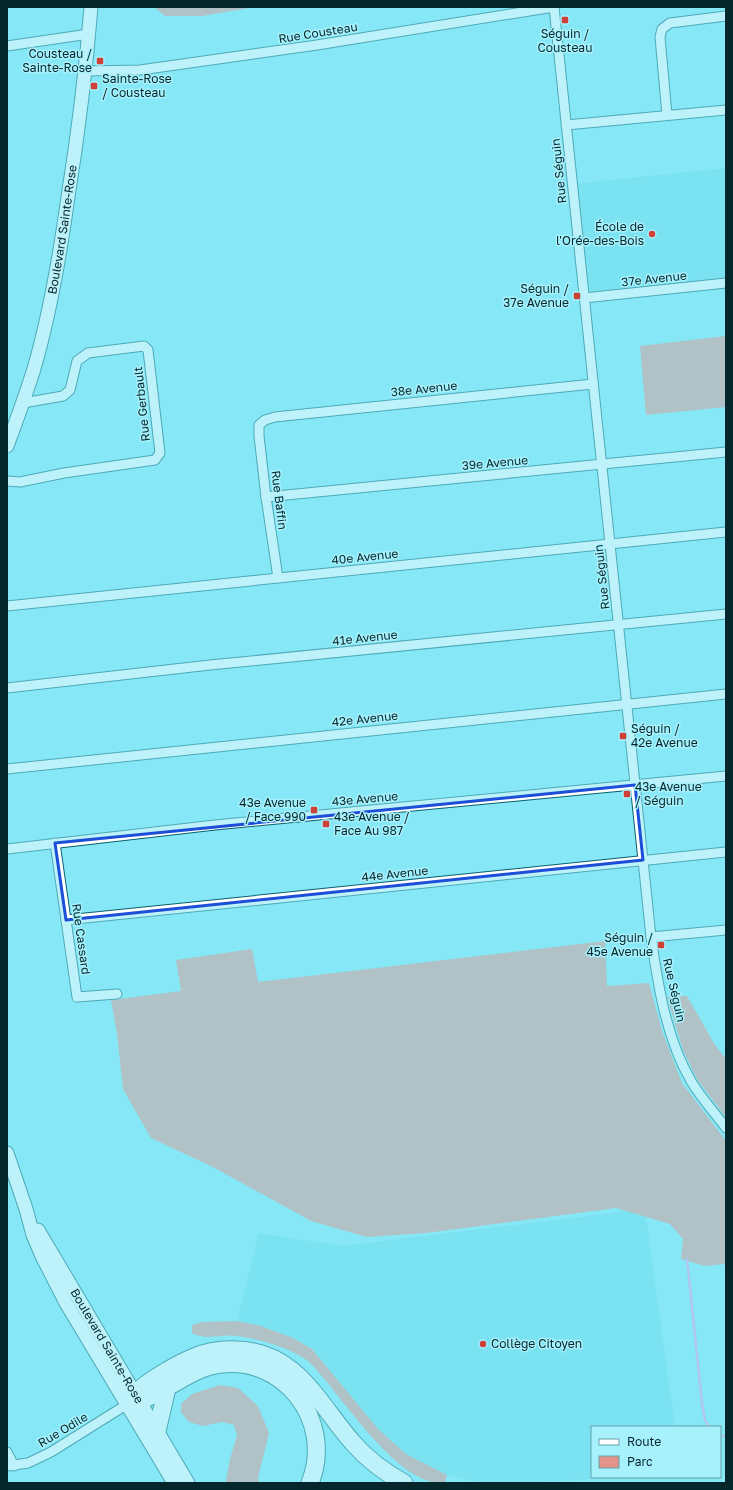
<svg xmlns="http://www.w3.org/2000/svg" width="733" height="1490" viewBox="0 0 733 1490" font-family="'Golos Text',sans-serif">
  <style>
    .built { fill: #6ddced }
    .green { fill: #e29489 }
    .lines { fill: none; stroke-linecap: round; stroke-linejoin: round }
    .stream { stroke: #e49ee0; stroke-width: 2.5 }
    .street-casing { stroke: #07606b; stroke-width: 11 }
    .secondary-casing { stroke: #07606b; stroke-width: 15 }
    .highway-casing { stroke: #07606b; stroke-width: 19 }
    .street { stroke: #fff; stroke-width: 9 }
    .secondary { stroke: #fff; stroke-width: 13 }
    .highway { stroke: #fff; stroke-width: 17 }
    .marked { fill: none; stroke: #1d4ed8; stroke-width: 3; stroke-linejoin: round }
    .poi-dot { fill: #cf4136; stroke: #a7f1fd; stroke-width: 1.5 }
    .labels { text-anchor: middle; stroke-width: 3; stroke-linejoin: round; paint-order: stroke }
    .street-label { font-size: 12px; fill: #05262a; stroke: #a7f1fd }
    .poi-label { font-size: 12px; fill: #05262a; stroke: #a7f1fd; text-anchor: end }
  </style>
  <rect width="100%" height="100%" fill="#86e7f6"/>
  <g class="built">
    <polygon points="726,168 726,283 584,298 572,184"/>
    <polygon points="645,1209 675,1427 592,1427 592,1477 614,1477 529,1483 481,1483 447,1475 406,1454 378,1429 312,1349 293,1338 261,1326 237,1321 259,1233 342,1246"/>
  </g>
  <g class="green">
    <polygon points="154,7 255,7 202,16 165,16"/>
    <polygon points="726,336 726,407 646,415 640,346"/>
    <polygon points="605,941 607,986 649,983 662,1031 682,1083 726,1141 725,1264 705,1266 681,1259 683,1239 670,1224 616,1208 426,1233 367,1237 311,1221 213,1167 151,1138 123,1089 117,1034 111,1000 181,991 176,960 252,949 258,982"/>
    <polygon points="687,996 715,1045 726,1059 726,1118 697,1079 683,1050 667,997"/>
    <path d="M237,1321L261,1326L293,1338L312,1349L378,1429L406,1454L447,1475L445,1482C399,1490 340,1392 310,1363C295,1349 257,1338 236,1336C221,1334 207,1341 192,1333V1325L202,1322Z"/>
    <polygon points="220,1385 238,1388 258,1406 269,1433 258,1478 259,1483 226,1483 226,1480 230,1459 237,1435 234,1425 222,1422 203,1426 189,1422 181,1412 181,1404 192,1394"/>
  </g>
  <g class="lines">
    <g class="stream">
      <polyline points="687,1259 702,1403 705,1421 710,1427"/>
      <polyline points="720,1436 726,1436"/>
    </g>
    <g class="street-casing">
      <g id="street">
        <path d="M554,7L651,937C658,985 666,1038 691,1081C701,1098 715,1113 726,1128"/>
        <polyline points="7,46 89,34"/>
        <polyline points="85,71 140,70 317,45 554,7"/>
        <polyline points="667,115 660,37 662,29 670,23 726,16"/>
        <polyline points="566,125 726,110"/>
        <polyline points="584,298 726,283"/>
        <polyline points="7,481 20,482 64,473 155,460 160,453 148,350 144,346 88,353 77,361 70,390 63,396 23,403"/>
        <polyline points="266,497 726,452"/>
        <polyline points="278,578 266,497 259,436 259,425 265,420 275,417 593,384"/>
        <polyline points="7,606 726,532"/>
        <polyline points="7,688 210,665 726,614"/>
        <polyline points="7,769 726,694"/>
        <polyline points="55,843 77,997 117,994"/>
        <polyline points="7,849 215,825 726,776"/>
        <polyline points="66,920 726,852"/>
        <polyline points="651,937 726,930"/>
        <polyline points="7,1452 14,1466"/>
        <polyline points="7,1466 28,1463 51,1452 126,1405"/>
      </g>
    </g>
    <g class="secondary-casing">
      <g id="secondary">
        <path id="s1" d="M7,446C16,422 25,397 33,372C50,315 60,255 68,197C78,134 86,70 91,7"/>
        <polyline points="7,1153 26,1209 33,1235 42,1256 66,1303 174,1483"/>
        <path id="s2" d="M38,1230L188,1483"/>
      </g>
    </g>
    <g class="highway-casing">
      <g id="highway">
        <path d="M135,1394C147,1381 177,1364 194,1357C208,1351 223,1349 238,1350C298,1352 319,1405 354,1444C368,1460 386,1473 404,1483"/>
        <path d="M139,1401C166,1392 188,1370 216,1365C283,1353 335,1421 310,1483"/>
        <polyline points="157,1431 167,1388"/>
      </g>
    </g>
    <use href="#street" class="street"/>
    <use href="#secondary" class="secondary"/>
    <use href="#highway" class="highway"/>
  </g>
  <path d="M0 0H733V1490H0ZM635,785L643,860L66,920L55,843Z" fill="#86e7f6" fill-opacity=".55" fill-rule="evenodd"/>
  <path class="marked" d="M635,785L643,860L66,920L55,843Z"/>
  <g class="poi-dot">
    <rect x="561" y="16" width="8" height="8" rx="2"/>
    <rect x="96" y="57" width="8" height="8" rx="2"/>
    <rect x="90" y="82" width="8" height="8" rx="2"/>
    <circle cx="652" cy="234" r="4"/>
    <rect x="573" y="292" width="8" height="8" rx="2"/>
    <rect x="619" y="732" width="8" height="8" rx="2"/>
    <rect x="623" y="790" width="8" height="8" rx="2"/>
    <rect x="310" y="806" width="8" height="8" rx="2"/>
    <rect x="322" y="820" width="8" height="8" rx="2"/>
    <rect x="657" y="941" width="8" height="8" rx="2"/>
    <circle cx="483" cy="1344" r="4"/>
  </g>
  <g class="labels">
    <g class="street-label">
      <text transform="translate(318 33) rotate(-9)" y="4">Rue Cousteau</text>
      <text transform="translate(559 171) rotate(-96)" y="4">Rue Séguin</text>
      <text dy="4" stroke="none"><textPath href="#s1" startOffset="224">Boulevard Sainte-Rose</textPath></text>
      <text transform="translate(654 279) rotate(-6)" y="4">37e Avenue</text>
      <text transform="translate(424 389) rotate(-6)" y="4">38e Avenue</text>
      <text transform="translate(142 404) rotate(-96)" y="4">Rue Gerbault</text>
      <text transform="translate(495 463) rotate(-5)" y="4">39e Avenue</text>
      <text transform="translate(279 500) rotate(83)" y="4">Rue Baffin</text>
      <text transform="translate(365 557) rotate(-6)" y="4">40e Avenue</text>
      <text transform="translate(602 577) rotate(-96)" y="4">Rue Séguin</text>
      <text transform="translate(365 638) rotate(-6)" y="4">41e Avenue</text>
      <text transform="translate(365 719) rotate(-6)" y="4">42e Avenue</text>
      <text transform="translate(365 799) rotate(-5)" y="4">43e Avenue</text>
      <text transform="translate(395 874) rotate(-6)" y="4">44e Avenue</text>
      <text transform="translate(81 939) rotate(82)" y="4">Rue Cassard</text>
      <text transform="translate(674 990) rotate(77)" y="4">Rue Séguin</text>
      <text dy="4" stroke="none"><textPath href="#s2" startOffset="135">Boulevard Sainte-Rose</textPath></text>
      <text transform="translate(63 1430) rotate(-31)" y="4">Rue Odile</text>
    </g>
    <g class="poi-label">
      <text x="565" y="38" text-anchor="middle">Séguin /<tspan x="565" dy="14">Cousteau</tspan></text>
      <text x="92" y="58">Cousteau /<tspan x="92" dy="14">Sainte-Rose</tspan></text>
      <text x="102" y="83" text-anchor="start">Sainte-Rose<tspan x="102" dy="14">/ Cousteau</tspan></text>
      <text x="644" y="231">École de<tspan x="644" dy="14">l'Orée-des-Bois</tspan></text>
      <text x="569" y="293">Séguin /<tspan x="569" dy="14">37e Avenue</tspan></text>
      <text x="631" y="733" text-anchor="start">Séguin /<tspan x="631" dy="14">42e Avenue</tspan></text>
      <text x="635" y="791" text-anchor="start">43e Avenue<tspan x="635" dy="14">/ Séguin</tspan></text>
      <text x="306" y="807">43e Avenue<tspan x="306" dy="14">/ Face 990</tspan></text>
      <text x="334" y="821" text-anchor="start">43e Avenue /<tspan x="334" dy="14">Face Au 987</tspan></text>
      <text x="653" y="942">Séguin /<tspan x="653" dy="14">45e Avenue</tspan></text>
      <text x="491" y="1348" text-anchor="start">Collège Citoyen</text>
    </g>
  </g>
  <rect width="733" height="1490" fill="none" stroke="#05262a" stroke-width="16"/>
  <rect x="591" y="1426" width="130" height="52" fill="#a7f1fd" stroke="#66a0a9"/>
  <rect x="599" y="1439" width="20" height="6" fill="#ffffff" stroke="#66a0a9"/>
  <text x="627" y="1446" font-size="12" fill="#05262a">Route</text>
  <rect x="599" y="1456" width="20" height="12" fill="#e29489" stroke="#66a0a9"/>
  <text x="627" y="1466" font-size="12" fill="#05262a">Parc</text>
</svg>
